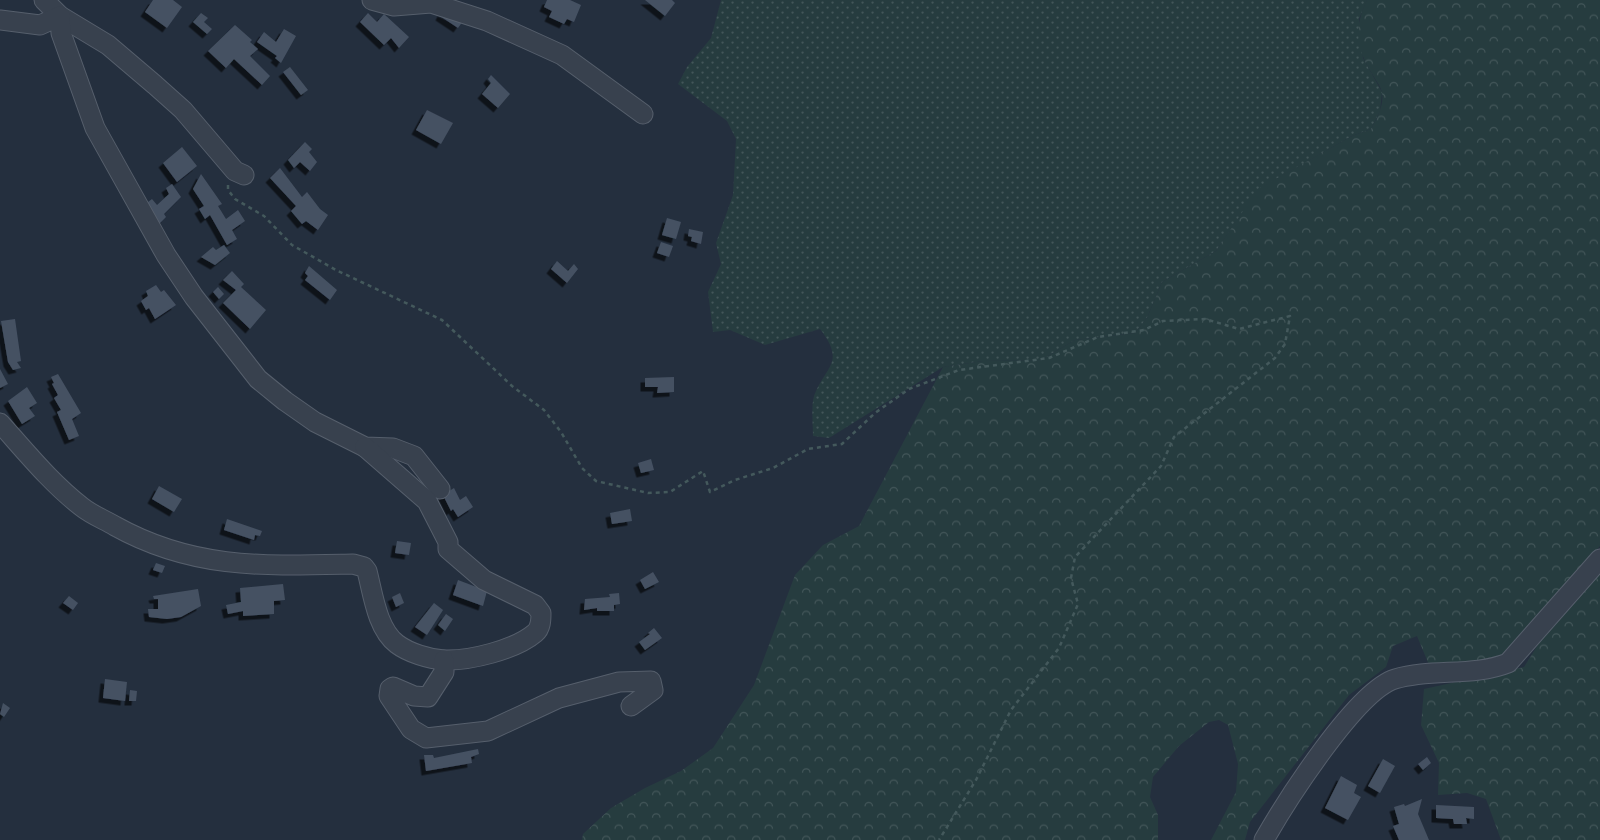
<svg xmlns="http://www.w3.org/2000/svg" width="1600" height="840" viewBox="0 0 1600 840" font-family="Inter,sans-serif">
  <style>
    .grass { fill: url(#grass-dots) }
    .forest { fill: url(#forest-crowns) }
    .building { fill: #455162; filter: url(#shadow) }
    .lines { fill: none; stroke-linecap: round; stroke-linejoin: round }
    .minor-casing { stroke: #565f6c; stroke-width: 21 }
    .path { stroke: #44595c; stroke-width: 2.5; stroke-dasharray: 4 4; stroke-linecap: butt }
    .minor { stroke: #38414e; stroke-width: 19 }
  </style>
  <defs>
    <pattern id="grass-dots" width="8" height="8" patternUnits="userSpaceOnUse" patternTransform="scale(1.25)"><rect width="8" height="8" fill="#263c3f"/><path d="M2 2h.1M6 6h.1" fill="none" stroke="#435659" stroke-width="1.8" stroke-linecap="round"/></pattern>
    <pattern id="forest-crowns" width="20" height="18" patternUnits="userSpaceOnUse" patternTransform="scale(1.25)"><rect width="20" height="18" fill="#263c3f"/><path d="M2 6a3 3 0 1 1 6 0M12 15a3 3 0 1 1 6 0" fill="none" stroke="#435659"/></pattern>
    <filter id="shadow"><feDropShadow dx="-4.5" dy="4.5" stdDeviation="0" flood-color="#0009"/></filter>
  </defs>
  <rect width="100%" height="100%" fill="#242f3e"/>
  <path class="grass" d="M721,0H1367L1359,19L1363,58L1382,92L1380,111L1371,129L1352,136L1259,189L1216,251L1162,282L1147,318L1135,333L1075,340L1041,360L983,361L943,367L829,438L813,436C813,424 811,407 814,396C826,365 846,363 820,329L765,345L730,330L713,332L708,292L721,264L716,243L733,195L736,139L727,121L678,84L687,67L711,38Z"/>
  <g class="forest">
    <path d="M1367,0H1600V546L1501,656L1491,661L1429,665L1417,636L1393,646L1386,667L1349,695L1250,822L1245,840H1211L1236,792L1238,764L1228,725L1219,720L1209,722L1179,746L1153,777L1150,797L1158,815V840H582L583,834L611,808L645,788L681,771L713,748L754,685L795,575L823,545L859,526L943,367L983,361L1041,360L1075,340L1135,333L1147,318L1162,282L1216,251L1258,189L1352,136L1371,129C1377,118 1384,106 1382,93C1381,86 1374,78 1371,72C1356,48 1354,26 1367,0Z"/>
    <polygon points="1600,571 1600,840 1501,840 1486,799 1467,793 1438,795 1439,763 1421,725 1424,689 1524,667 1544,635"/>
  </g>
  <g class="building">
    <polygon points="153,0 173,0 182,7 167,28 145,12"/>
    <polygon points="547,0 570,0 581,5 574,22 567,19 564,24 549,17 552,11 544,7"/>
    <polygon points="645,0 672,0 675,3 665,16"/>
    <polygon points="442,12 463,21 458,28 440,16"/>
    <polygon points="201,13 208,18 204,22 212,29 207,34 193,22"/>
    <polygon points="368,13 377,22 384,14 409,37 399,48 391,38 384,45 360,22"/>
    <polygon points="235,25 252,40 250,42 258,49 250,56 270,76 262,85 234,59 226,68 208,51"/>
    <polygon points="284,29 296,36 281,63 275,58 277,56 257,42 264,32 276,42"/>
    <polygon points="290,67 308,90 301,95 283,72"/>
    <polygon points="491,75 510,94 498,108 482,94 491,83 488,79"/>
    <polygon points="427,110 453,123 441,144 416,130"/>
    <polygon points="305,142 312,149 309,152 317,162 310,171 300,162 294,168 288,160"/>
    <polygon points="182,147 197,166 177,182 163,163"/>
    <polygon points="280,168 302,197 307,192 320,209 328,215 318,230 306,221 302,224 291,211 296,206 270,178"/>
    <polygon points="201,174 222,204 218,206 226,219 238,210 245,221 232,230 237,239 227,245 210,215 205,219 199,209 204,206 193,189"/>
    <polygon points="172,184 181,197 164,214 166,217 156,227 144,205 152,199 157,205 169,194 166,188"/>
    <polygon points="667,218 681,222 676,239 662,235"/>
    <polygon points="689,229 703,232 701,244 691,241 692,237 688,236"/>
    <polygon points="661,242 673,246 669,257 657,253"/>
    <polygon points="224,245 230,253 215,265 201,257 213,247 216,250"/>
    <polygon points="557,261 568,271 574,264 578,269 567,283 551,269"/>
    <polygon points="309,266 337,290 330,300 305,280 308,276 305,273"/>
    <polygon points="232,271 244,284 241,287 266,310 250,329 223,303 236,290 223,280"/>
    <polygon points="156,285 161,292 164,290 176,305 155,319 149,308 146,310 141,301 148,296 146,291"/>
    <polygon points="218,287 224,294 219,299 213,292"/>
    <polygon points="15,319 21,361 17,362 21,368 13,370 8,362 1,321"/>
    <polygon points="0,369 8,384 0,388"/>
    <polygon points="58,374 81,413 72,419 79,436 69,440 57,412 61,410 54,398 58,395 52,384 54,383 51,377"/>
    <polygon points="674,377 674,392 657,393 658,387 645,387 645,378"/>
    <polygon points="27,387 37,403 29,408 35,416 22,424 8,401"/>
    <polygon points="651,459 654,470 641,473 638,463"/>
    <polygon points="159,486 182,499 174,512 152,499"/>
    <polygon points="454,488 460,500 466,496 473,507 458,517 453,509 451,511 443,495"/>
    <polygon points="630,509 632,521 612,524 610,513"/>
    <polygon points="227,519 262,531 260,536 255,535 254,540 224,530"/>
    <polygon points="397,541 411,543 409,555 395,553"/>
    <polygon points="156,563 165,566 162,573 153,570"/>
    <polygon points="653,572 659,582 645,589 640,580"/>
    <polygon points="458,580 487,591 483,606 453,595"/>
    <polygon points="283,584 285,600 274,601 274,614 243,616 243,611 228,614 226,605 241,602 240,588"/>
    <polygon points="198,589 201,606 181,617 167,619 149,617 148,609 158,609 158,599 154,599 153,596"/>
    <polygon points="400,593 404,603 396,607 392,597"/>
    <polygon points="619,593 620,604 614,605 614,611 597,611 597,608 584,610 585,599 610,597 609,594"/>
    <polygon points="69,596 78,603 73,610 63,603"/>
    <polygon points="434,603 443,610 427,635 415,627"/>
    <polygon points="446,614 453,619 445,631 438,625"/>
    <polygon points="654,628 662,638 645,650 639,642 650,634 648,633"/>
    <polygon points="105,679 127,682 125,701 103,698"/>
    <polygon points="130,690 137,691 136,701 129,701"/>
    <polygon points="3,703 10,708 4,717 0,714"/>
    <polygon points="478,749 479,754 471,757 472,763 426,771 424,755 433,755 434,758"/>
    <polygon points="1427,757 1431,763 1423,770 1418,764"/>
    <polygon points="1383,759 1395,766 1380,793 1368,786"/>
    <polygon points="1341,776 1357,785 1354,793 1361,797 1348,820 1325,808"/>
    <polygon points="1422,799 1418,814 1429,840 1399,840 1393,826 1399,824 1394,807 1404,804 1405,806"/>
    <polygon points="1436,805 1474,807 1474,819 1466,818 1467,824 1454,824 1453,819 1436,818"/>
  </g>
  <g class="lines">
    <g class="minor-casing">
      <g id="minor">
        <polyline points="44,0 60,16 108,45 155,85 183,110 235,171 244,175"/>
        <polyline points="372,0 394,6 431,3 487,21 562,55 643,114"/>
        <polyline points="0,20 40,25 60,16 61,33 95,128 166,255 194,297 258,379 285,401 315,422 365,447 393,448 414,456 440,489"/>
        <path d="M0,423C26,452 51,483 82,507C92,515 105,520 115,526C194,570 267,566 353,564L364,567L367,571C373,594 377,629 397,644C409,653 429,659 444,660C469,661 515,650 535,633C541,628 541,620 541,613L535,605L484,580L448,549V542L427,501L365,447"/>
        <polyline points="444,660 444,672 428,697 414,696 393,687 390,689 389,696 411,729 426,738 488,731 559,698 619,682 651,681 653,690 631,706"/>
        <path d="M1264,840C1285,803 1356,691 1395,679C1432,668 1473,677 1508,663L1600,559"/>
      </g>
    </g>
    <polyline class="path" points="228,185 228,190 235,199 264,216 292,245 336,270 442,320 512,386 544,410 561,432 582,468 596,481 648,493 670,492 703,471 710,492 735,480 773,468 808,449 842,444 875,413 909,389 959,370 1049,358 1098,337 1144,330 1163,321 1205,319 1239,329 1290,316 1285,344 1275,358 1174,437 1161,466 1075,557 1071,578 1078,604 1059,648 1011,710 976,780 939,840"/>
    <use href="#minor" class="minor"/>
  </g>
</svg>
